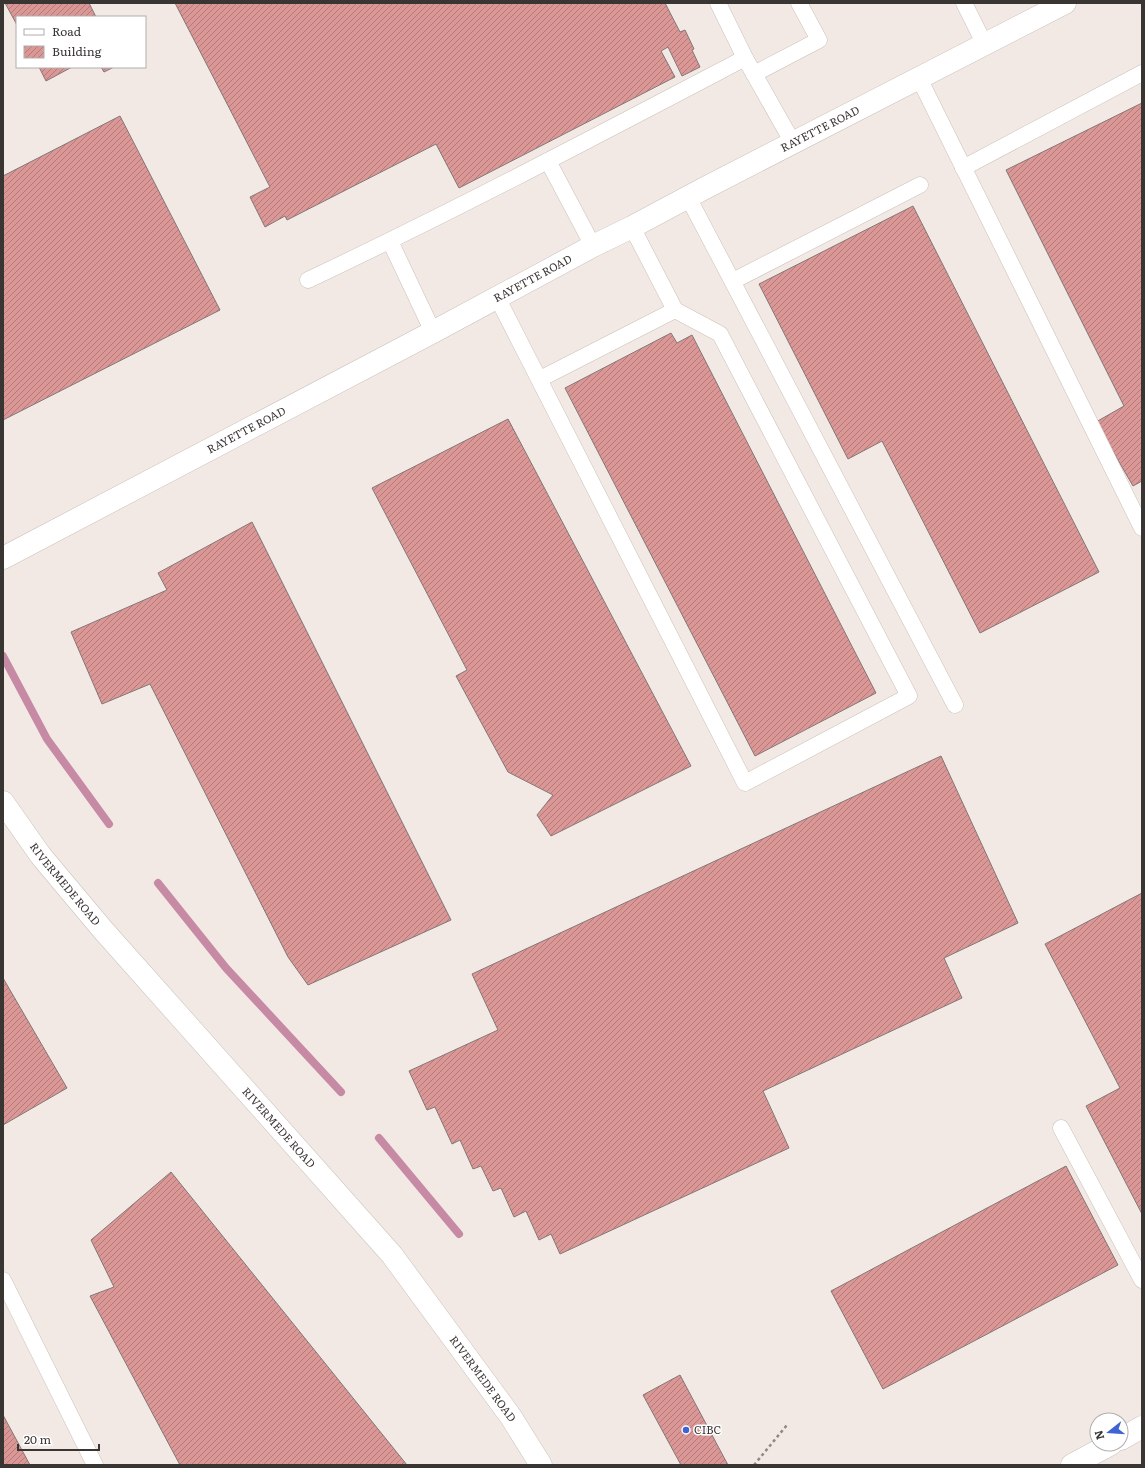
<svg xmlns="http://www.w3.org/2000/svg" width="1145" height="1468" viewBox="0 0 1145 1468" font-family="Literata,serif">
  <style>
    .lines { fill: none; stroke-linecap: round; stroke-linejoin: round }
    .stream { stroke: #c78aa4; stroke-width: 8 }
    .building { fill: url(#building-hatch); stroke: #827777 }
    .service-casing { stroke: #cac1bc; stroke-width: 17 }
    .minor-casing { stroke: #cac1bc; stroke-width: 23 }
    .tertiary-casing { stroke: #cac1bc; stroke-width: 23 }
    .secondary-casing { stroke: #cac1bc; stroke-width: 23 }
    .path { stroke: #8f8885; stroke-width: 2.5; stroke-dasharray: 3 3; stroke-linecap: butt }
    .service { stroke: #fff; stroke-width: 16 }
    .minor { stroke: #fff; stroke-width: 22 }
    .tertiary { stroke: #fff; stroke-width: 22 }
    .secondary { stroke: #fff; stroke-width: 22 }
    .poi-dot { fill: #3f62d4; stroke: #fff; stroke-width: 1.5 }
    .labels { text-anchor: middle; stroke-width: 3; stroke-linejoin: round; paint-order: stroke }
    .street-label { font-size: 11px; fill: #393533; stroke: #fff }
    .poi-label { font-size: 11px; fill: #393533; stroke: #fff; text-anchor: start }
  </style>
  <defs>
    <pattern id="building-hatch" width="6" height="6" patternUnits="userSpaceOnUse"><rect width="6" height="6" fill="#db9796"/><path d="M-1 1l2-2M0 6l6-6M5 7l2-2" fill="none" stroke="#b37c7b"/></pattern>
  </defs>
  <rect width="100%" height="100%" fill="#f3e9e4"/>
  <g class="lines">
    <g class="stream">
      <polyline points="3,656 47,739 109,824"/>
      <polyline points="158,883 226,968 341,1092"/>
      <polyline points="379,1138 459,1234"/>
    </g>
  </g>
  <g class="building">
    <polygon points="5,3 89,3 96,17 17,17 17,25"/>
    <polygon points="175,3 665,3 680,32 685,30 694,49 692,50 700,67 682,76 668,47 661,51 675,77 459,188 436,144 287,220 285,216 265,227 250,197 270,187"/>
    <polygon points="39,67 72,67 46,81"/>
    <polygon points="101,67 114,67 104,72"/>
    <polygon points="1142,103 1142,481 1133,486 1096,422 1124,406 1006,170"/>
    <polygon points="120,116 220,310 3,420 3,176"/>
    <polygon points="913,206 1099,572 980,633 882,441 848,459 759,284"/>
    <polygon points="671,333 677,343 692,335 876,693 755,756 565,388"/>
    <polygon points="508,419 691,766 551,836 537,815 553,795 508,772 456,676 467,670 372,488"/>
    <polygon points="252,522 451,920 308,985 288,957 150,684 102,704 71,632 167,590 158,573"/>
    <polygon points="941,756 1018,923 944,958 962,998 763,1091 789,1148 560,1254 551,1234 539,1240 526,1211 514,1217 501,1188 493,1191 481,1166 473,1169 460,1140 452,1144 435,1107 427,1110 409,1071 498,1030 472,974"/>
    <polygon points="1142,893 1142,1214 1086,1106 1120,1088 1045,944"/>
    <polygon points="3,978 67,1088 3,1125"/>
    <polygon points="1066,1166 1118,1265 883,1389 831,1291"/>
    <polygon points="171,1172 407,1465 180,1465 90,1296 114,1287 91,1240"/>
    <polygon points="680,1375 728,1465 681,1465 643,1395"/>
    <polygon points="3,1415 30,1465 3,1465"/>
  </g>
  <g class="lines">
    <g class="service-casing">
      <g id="service">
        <polyline points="718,3 745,58 793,143"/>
        <polyline points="964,3 985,45"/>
        <polyline points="754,74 819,40 799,3"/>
        <polyline points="919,78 1142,528"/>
        <polyline points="548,161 593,246"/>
        <polyline points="963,168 1142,73"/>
        <polyline points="688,197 955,705"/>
        <polyline points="632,227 675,310"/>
        <polyline points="390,241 433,332"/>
        <path d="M308,280C456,210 600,134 745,58"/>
        <polyline points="733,281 920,185"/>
        <polyline points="496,298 498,299 745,783 909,696 720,334 675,310 540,379"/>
        <polyline points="1061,1128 1142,1280"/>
        <polyline points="3,1280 95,1465"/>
      </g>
    </g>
    <g class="minor-casing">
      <g id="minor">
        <path id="s1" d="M3,558L433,332L593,246L632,227L705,188L1065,3"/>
      </g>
    </g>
    <g class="tertiary-casing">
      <g id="tertiary">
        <path id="s2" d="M3,802L41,856L103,930L392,1255L511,1417L541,1465"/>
      </g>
    </g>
    <g class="secondary-casing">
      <g id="secondary">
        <polyline points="1121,1439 1142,1427"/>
        <polyline points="1072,1465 1111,1444"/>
      </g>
    </g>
    <polyline class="path" points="754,1465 787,1425"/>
    <use href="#service" class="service"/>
    <use href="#minor" class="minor"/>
    <use href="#tertiary" class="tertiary"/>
    <use href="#secondary" class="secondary"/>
  </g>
  <circle class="poi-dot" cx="686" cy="1430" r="4"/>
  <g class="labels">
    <g class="street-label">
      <text dy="4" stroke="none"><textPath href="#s1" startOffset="923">RAYETTE ROAD</textPath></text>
      <text dy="4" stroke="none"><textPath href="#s1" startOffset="599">RAYETTE ROAD</textPath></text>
      <text dy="4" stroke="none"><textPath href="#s1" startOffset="275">RAYETTE ROAD</textPath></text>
      <text dy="4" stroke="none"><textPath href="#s2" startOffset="103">RIVERMEDE ROAD</textPath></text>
      <text dy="4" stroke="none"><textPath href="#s2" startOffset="427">RIVERMEDE ROAD</textPath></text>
      <text dy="4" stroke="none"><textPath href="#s2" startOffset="751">RIVERMEDE ROAD</textPath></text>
    </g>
    <g class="poi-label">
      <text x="694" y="1434">CIBC</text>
    </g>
  </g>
  <rect width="1145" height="1468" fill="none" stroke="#393533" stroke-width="8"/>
  <rect x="16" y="16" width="130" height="52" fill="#ffffff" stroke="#b0aead"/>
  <rect x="24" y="29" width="20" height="6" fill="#ffffff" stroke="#b0aead"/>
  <text x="52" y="36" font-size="12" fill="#393533">Road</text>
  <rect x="24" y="46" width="20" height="12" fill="url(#building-hatch)" stroke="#b0aead"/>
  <text x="52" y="56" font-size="12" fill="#393533">Building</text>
  <g transform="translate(1109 1432) rotate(253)"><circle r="19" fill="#ffffff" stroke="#b0aead"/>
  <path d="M0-3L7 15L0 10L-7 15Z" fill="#3f62d4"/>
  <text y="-6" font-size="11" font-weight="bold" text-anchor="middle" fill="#393533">N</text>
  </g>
  <path d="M18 1444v6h81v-6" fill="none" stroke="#393533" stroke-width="2"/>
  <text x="24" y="1444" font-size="12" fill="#393533" stroke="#ffffff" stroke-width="3" paint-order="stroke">20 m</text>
</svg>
